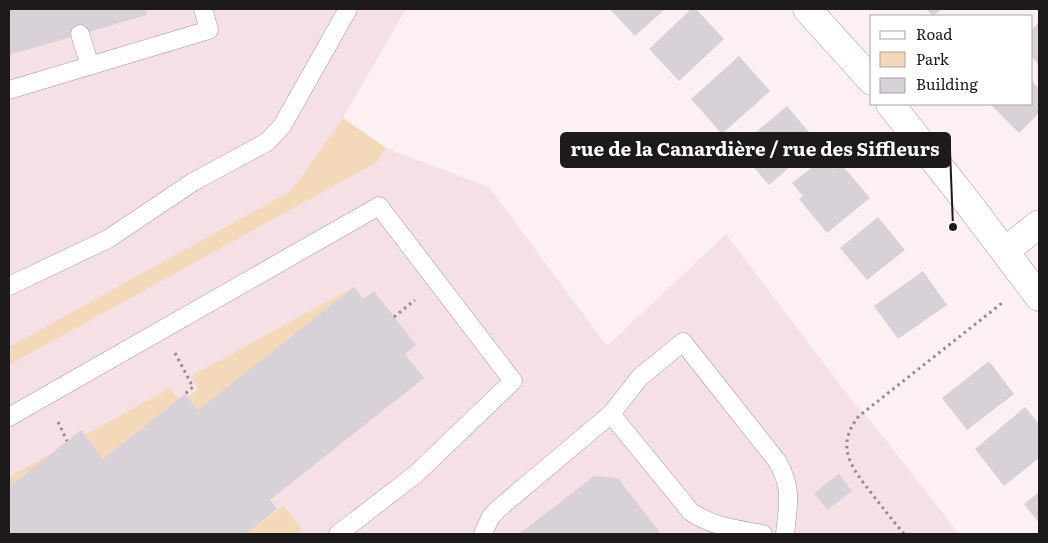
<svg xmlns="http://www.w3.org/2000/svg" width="1048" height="543" viewBox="0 0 1048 543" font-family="Literata,serif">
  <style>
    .built { fill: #f5e1e5 }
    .green { fill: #f3d9b9 }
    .building { fill: #d9d1d8 }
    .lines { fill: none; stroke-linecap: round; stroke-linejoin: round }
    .service-casing { stroke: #a29799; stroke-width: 19 }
    .minor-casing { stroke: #a29799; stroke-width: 29 }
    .path { stroke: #928a8b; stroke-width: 3; stroke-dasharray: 2.5 4; stroke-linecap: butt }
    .service { stroke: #fff; stroke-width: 18 }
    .minor { stroke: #fff; stroke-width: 28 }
    .leader { fill: none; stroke: #1e1a1b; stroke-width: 2 }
    .callout-dot { fill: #1e1a1b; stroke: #fff; stroke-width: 2 }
    .callout { fill: #1e1a1b; stroke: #1e1a1b; stroke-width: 2 }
    .callout-label { font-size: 19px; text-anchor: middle; font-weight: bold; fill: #fff }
  </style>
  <rect width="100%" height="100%" fill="#fcf0f2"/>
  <polygon class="built" points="9,9 406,9 343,118 386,148 489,187 607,346 726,234 850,398 874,425 959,534 9,534"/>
  <g class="green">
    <polygon points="343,118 386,148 377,162 9,365 9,347 289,192 297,183"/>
    <polygon points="354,287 198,410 188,397 198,389 191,376"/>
    <polygon points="170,388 178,399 103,459 85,435"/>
    <polygon points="54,452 9,487 9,477"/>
    <polygon points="283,506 287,510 302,530 298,534 246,534"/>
  </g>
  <g class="building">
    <polygon points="9,9 145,9 147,15 9,55"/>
    <polygon points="610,9 665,9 635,36"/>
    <polygon points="691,9 696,9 724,39 679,81 649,49"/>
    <polygon points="926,9 942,9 933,16"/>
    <polygon points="1039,22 1039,65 1032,57 1032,29"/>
    <polygon points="739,56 770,91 722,134 691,99"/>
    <polygon points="1032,81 1039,89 1039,113 1019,133 990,104 1032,104"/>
    <polygon points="787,106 818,143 769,185 737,148"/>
    <polygon points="825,157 834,169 841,164 870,198 827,233 799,199 803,196 792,183"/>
    <polygon points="878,217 905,250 867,280 840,248"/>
    <polygon points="923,271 947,305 898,339 874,306"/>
    <polygon points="354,287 363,299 374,291 416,345 405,354 424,378 270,500 277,509 246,534 9,534 9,487 81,430 103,459 185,394 198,410"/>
    <polygon points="989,361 1014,394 967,430 942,398"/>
    <polygon points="1025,407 1039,424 1039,458 1004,486 975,449"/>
    <polygon points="839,474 852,491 827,510 814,493"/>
    <polygon points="594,476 618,478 661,534 519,534"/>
    <polygon points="1039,492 1039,523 1024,504"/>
  </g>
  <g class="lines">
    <g class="service-casing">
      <g id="service">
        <polyline points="80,34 90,66"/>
        <polyline points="9,90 209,30 203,9"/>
        <polyline points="9,286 108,239 193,182 267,142 282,126 348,9"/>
        <path d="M611,414L640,377L683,342L777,461C793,488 788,505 785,534"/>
        <polyline points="9,417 379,206 513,381 416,474 338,534"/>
        <path d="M483,534L490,518L498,509L611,414L691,512C714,527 736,529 763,534"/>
      </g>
    </g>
    <g class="minor-casing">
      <g id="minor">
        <polyline points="807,9 872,81"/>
        <polyline points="890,104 968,203 1039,297"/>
        <polyline points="1005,251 1039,224"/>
      </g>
    </g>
    <g class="path">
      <polyline points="394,317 415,300"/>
      <polyline points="175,353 193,387 185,394"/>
      <polyline points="58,422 67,441"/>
      <path d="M904,534C893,521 883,508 872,494C852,468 834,447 859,416L1002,303"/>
    </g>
    <use href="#service" class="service"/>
    <use href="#minor" class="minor"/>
  </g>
  <path class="leader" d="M953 227L950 150"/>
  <circle class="callout-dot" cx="953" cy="227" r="5"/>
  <rect class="callout" x="561" y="133" width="389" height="34" rx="5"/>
  <g class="callout-label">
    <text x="755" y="156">rue de la Canardière / rue des Siffleurs</text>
  </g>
  <rect width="1048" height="543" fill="none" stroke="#1e1a1b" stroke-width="20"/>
  <rect x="870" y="15" width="162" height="90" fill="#ffffff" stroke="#a5a3a4"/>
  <rect x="880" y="31" width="25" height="8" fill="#ffffff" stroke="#a5a3a4"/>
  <text x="916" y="40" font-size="15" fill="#1e1a1b">Road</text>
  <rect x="880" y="52" width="25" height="15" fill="#f3d9b9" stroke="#a5a3a4"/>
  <text x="916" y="65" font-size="15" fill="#1e1a1b">Park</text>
  <rect x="880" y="78" width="25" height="15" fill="#d9d1d8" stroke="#a5a3a4"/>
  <text x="916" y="90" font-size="15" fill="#1e1a1b">Building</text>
</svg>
